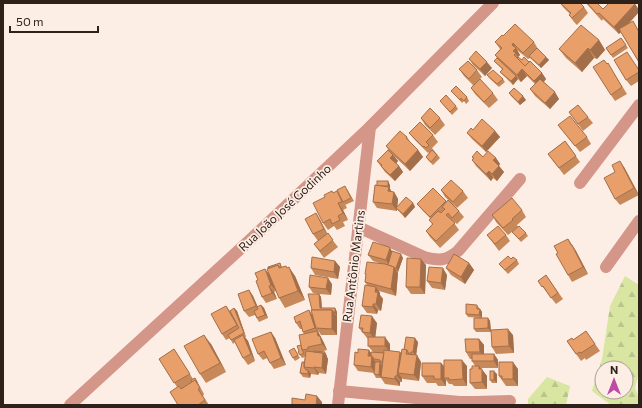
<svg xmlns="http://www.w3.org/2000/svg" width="642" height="408" viewBox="0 0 642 408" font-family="Commissioner,sans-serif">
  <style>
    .forest { fill: url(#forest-firs); fill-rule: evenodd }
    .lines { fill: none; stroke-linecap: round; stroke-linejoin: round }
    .minor { stroke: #d49688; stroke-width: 12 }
    .wall { fill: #c8895a }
    .shaded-wall { fill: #a36f4a }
    .building { fill: #e99f69; stroke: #a36f4a }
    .labels { text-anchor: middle; stroke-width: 3.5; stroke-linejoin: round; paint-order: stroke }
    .street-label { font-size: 12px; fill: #2e2119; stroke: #fdeee5 }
  </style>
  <defs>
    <pattern id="forest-firs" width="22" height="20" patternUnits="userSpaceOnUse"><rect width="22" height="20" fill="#d8e6a2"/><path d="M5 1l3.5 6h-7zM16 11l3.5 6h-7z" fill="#bac58b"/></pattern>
  </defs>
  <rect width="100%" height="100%" fill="#fdeee5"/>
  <g class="forest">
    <path d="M625,276L639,285V373L635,388L639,398V405H611L592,391L602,359L610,306ZM602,368H626V392H602Z"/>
    <polygon points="547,377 570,386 566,405 528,405 528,399"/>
  </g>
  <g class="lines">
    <g class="minor">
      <polyline points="580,183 639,105"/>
      <path d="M358,227L424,257C439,261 446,261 458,251L520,179"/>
      <polyline points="606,267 639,221"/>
      <polyline points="339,391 460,402 476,402 510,401"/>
      <polyline points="70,405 250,240 370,127 493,3"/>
      <polyline points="338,405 370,127"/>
    </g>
  </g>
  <g class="wall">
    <polygon points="560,3 580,3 584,7 588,13 577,25 574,22 569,15 570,14 563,7"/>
    <polygon points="586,3 597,3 603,9 635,4 639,10 639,12 629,23 639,30 639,63 621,32 619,34 603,19 602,21"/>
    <polygon points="503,36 534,42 538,49 549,60 541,68 530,58 528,59 517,50 520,55 518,57 522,60 542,73 546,79 544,82 559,99 550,109 535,96 530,89 535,84 527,76 521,82 518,79 513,85 500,72 502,69 494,61 497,58 495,55 500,49 495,42"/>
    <polygon points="621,38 628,48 613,58 606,48"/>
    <polygon points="599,40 605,50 597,59 594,58 582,72 566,58 559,49"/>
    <polygon points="469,59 492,68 485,76 473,65"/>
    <polygon points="607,64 612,70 627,94 615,101 611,95"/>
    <polygon points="459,69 477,70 482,77 480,79 493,93 498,100 489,108 475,94 471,88 473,85 464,76"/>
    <polygon points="639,69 639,81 631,86 626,80"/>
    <polygon points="487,75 503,79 505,82 499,87 489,78"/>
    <polygon points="451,91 467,97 469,101 466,104 464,101 462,103 454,94"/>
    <polygon points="509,93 526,100 520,105 511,96"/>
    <polygon points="440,101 456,106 458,109 452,115"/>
    <polygon points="569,112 588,117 593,123 583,131"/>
    <polygon points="421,118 440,118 445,125 435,135 425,125"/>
    <polygon points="558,125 587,137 591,144 580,152"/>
    <polygon points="473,130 495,131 500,137 486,152 472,139 467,133"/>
    <polygon points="409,133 433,135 438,142 432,148 440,158 433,165 428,160 426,157 429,153 429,152 428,153 414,139"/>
    <polygon points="407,137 411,143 418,150 423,157 410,171 394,156 398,161 396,163 399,166 403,172 395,181 385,172 377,161 389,151 386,146"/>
    <polygon points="565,141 580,162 564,175 548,154"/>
    <polygon points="472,157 496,158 500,164 499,166 504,172 497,181 493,178 491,181 476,166 472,160 473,158"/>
    <polygon points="624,167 639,195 620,205 615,199 615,172"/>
    <polygon points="375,185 390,185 390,189 392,192 394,192 398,199 397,207 413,203 415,207 405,218 397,209 397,211 377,208 373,202"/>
    <polygon points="347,189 354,201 345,205 345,204 347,208 343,210 348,220 343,222 345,226 337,230 334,226 328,230 323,223"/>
    <polygon points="441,190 463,191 468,198 457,208 445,197"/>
    <polygon points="446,201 459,211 464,217 457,224 452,220 459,230 440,248 430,237 426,231 432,224 429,220 430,218 422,210 417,204"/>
    <polygon points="522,210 526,217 517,225 518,227 508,235 496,222 492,215"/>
    <polygon points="316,213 320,220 327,233 338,247 324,258 314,244 318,241 313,234"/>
    <polygon points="512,232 526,233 528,236 521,242"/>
    <polygon points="487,235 506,235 510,241 499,251"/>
    <polygon points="568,239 576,251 588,274 572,282 568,275 558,253"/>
    <polygon points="389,247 392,251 403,258 398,272 397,271 398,273 396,296 379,291 380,293 380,295 383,299 381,311 378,310 377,314 367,313 362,306 367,285 365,282 366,275 365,274 379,263 373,261 368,255"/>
    <polygon points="511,259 517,260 519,264 508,274 499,264"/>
    <polygon points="335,261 340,267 338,279 315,275 311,268"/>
    <polygon points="280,263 282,267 295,276 305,300 285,308 279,298 276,291 274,292 277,299 266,303 262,297 269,274"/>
    <polygon points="469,263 474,270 465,284 451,275 446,268"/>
    <polygon points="426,265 425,294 411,294 406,287"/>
    <polygon points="447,275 445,290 432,288 427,281"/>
    <polygon points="546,275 563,299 556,304 538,281"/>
    <polygon points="332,284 331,295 319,294 321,297 322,308 335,308 337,312 337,335 321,335 318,330 319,333 324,343 327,350 321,352 327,356 327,357 328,359 326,374 319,373 318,375 311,374 310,378 303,377 300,373 304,362 305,357 302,358 300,355 299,351 304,334 302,329 300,329 296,323 312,314 319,294 313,293 309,287"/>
    <polygon points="249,290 253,296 258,307 261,305 264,308 268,318 259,322 255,315 249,317 244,311"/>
    <polygon points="477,305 482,312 482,318 488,318 490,321 491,332 476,332 474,329 480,318 468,317 466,314"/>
    <polygon points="226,306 230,311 234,308 237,311 246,337 245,337 248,341 255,361 248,365 243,358 235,342 233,344 230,338 226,340 222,334"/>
    <polygon points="377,323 375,337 390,344 390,351 400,352 401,354 404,350 418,342 416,355 421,362 419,381 403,379 402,378 402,382 400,382 400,386 385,384 381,378 376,378 374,374 374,373 358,371 354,365 373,352 368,346 368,339 367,338 359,328"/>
    <polygon points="586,331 600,351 586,360 585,358 581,361 567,341 573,340"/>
    <polygon points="271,332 275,338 286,365 274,369 270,363 267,358 263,360 258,354"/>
    <polygon points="513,335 514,353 496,354 492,347"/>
    <polygon points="479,339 484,345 484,354 494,354 498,360 498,368 481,368 487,376 487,389 475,389 470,383 472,369 475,366 472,361 472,359 470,359 466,352"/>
    <polygon points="211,344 226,372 206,383 200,374"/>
    <polygon points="294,348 300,358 295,361 293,358"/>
    <polygon points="174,349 193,379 195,378 197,381 204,394 203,396 209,405 178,405 177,387 159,359"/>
    <polygon points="441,363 444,366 467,366 467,386 454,386 452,384 449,384 446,380 446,386 438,386 436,383 427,383 422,376"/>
    <polygon points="518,369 518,386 506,386 499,376"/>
    <polygon points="497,374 497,383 492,383 490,380"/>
  </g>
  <g class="shaded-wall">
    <polygon points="635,4 639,10 639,12 619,34 614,27"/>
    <polygon points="599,40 605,50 597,59 590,50"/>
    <polygon points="513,43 520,55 518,57 513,51 512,45"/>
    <polygon points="588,48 594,58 582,72 575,63"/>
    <polygon points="546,57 549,60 541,68 539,65"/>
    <polygon points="487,62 492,68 485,76 480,69"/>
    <polygon points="522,69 527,76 521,82 517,75"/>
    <polygon points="542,73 546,79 539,87 534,81"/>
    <polygon points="516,76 518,79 513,85 511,81"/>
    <polygon points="555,92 559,99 550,109 545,103"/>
    <polygon points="523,96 526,100 520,105 518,102"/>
    <polygon points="495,131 500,137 486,152 482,146"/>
    <polygon points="418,150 423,157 410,171 405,164"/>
    <polygon points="393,155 398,161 395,165 390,158"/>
    <polygon points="496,158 500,164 498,167 493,160"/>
    <polygon points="620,161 624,167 639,195 634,188"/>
    <polygon points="399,166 403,172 395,181 390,175"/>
    <polygon points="499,166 504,172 497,181 492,174"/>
    <polygon points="489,171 493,178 491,181 486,174"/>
    <polygon points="388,181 390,185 390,189 393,194 388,191 389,187 388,186"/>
    <polygon points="394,192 398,199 397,211 392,204"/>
    <polygon points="338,203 343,210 348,220 343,213"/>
    <polygon points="413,203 415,207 405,218 403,214"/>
    <polygon points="316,213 320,220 328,235 324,229"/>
    <polygon points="568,239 576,251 588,274 583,267"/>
    <polygon points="390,248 394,255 390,267 386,260"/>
    <polygon points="401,254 403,258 398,272 396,268"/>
    <polygon points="421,259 426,265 425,294 420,287"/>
    <polygon points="335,261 340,267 338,279 334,272"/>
    <polygon points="469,263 474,270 465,284 461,277"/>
    <polygon points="289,267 295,276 305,300 298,291 289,270 290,269"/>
    <polygon points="394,267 398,273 396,296 391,289"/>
    <polygon points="443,268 447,275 445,290 441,283"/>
    <polygon points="265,269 270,275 276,291 271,285"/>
    <polygon points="328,278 332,284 331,295 326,289"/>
    <polygon points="269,286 274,292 277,299 272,293"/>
    <polygon points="376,287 380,293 380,295 383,299 381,311 376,304 375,292"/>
    <polygon points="249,290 253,296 260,313 256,306"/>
    <polygon points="319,294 321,297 322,311 320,308"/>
    <polygon points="373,304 378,310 377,314 373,307"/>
    <polygon points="261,305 264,308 268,318 265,315"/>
    <polygon points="234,308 237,311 246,337 244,333"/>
    <polygon points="335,308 337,312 337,317 335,313"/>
    <polygon points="480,309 482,312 482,318 479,315"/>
    <polygon points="309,310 313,316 316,328 324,343 327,350 322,344 318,336 318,332 315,328"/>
    <polygon points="332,310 337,317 337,335 332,329"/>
    <polygon points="372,316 377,323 375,340 370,333"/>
    <polygon points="488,318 490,321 491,332 488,328"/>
    <polygon points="508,329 513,335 514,353 509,346"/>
    <polygon points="271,332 275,338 286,365 281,358"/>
    <polygon points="204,335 211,344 226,372 220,363"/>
    <polygon points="243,335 248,341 255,361 251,354"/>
    <polygon points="385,337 390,344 390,353 385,346"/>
    <polygon points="415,338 418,342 416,356 413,352"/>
    <polygon points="479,339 484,345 484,359 480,352"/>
    <polygon points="369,350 374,357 373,358 376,363 375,373 371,367 368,356"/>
    <polygon points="325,352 327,356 327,357 328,359 326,374 322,368 323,353"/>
    <polygon points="400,352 405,358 398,373 402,378 402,382 397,376"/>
    <polygon points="494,354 498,360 498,368 494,361"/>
    <polygon points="417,355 421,362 419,381 414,375"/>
    <polygon points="462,360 467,366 467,386 463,379"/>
    <polygon points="380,362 382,366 381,378 379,375"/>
    <polygon points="513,362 518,369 518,386 513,379"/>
    <polygon points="441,363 446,369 444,378 446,380 446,386 441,379"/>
    <polygon points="479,366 487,376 487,389 482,382 479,369"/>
    <polygon points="314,367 319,373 318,375 314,368"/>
    <polygon points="308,370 311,374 310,378 308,374"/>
    <polygon points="494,371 497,374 497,383 494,380"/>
    <polygon points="395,376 400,382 400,386 395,379"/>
    <polygon points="317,396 322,402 322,405 316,405"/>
  </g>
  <g class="building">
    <polygon points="560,3 580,3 584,7 572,18 569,15 571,13"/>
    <polygon points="587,3 597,3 603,9 609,3 634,3 635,4 614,27 599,13 597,14"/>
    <polygon points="633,21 639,32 639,62 619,29"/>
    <polygon points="515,24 534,42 523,53 513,43 512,45 516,48 513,51 516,53 514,55 525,66 530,61 542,73 534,81 522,69 517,75 495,55 502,48 495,42 502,35 503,36"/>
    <polygon points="581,25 599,40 590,50 588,48 575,63 559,49"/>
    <polygon points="621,38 626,45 611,55 606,48"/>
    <polygon points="537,48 546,57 539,65 529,56"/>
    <polygon points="476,51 487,62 480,69 469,59"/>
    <polygon points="627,52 639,70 639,72 626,80 614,60"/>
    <polygon points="518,57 522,60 524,57 529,62 525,66 517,58"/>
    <polygon points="497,58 516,76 511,81 500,72 503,69 494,61"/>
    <polygon points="604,60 607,64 608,63 622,87 611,95 593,67"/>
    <polygon points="468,61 477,70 469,79 459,69"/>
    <polygon points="493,70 503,79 497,84 487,75"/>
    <polygon points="480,79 493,93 484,102 471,88"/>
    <polygon points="540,79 555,92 545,103 530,89"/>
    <polygon points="456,86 467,97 464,101 461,98 460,100 451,91"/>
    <polygon points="514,88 523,96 518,102 509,93"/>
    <polygon points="446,95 456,106 450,112 440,101"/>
    <polygon points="578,105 588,117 578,124 569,112"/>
    <polygon points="430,108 440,118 430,128 421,118"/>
    <polygon points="570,116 587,137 575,146 558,125"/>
    <polygon points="482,119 495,131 482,146 467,133 471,128 473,130"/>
    <polygon points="420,122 433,135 426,142 429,145 426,148 424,146 423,147 409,133"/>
    <polygon points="400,131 407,137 406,138 418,150 405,164 386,146"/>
    <polygon points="565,141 576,156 559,168 548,154"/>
    <polygon points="388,150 393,155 390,158 399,166 390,175 381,166 382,165 377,161"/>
    <polygon points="432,150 437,155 431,162 426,157"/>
    <polygon points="477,151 483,157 488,151 496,158 493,160 499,166 492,174 489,171 486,174 472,160 474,158 472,157"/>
    <polygon points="620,161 634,188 615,199 604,178 615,172 612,165"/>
    <polygon points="451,180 463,191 453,202 441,190"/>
    <rect x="377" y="181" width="11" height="5"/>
    <polygon points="375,185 389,187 388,191 394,192 392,204 373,202"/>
    <polygon points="345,186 351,198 343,202 337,190"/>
    <polygon points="433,188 446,201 430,217 417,204"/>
    <polygon points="332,191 333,193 337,191 342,202 338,203 343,213 338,216 340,220 332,224 330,219 323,223 313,203 325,197 324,195"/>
    <polygon points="406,197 413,203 403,214 396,208"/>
    <polygon points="512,198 522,210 512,219 513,220 503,228 492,215"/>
    <polygon points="448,200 459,211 452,218 448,213 446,215 455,223 436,241 426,231 433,224 429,220 438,211 441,213 445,209 442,207"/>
    <polygon points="316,213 324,229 313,234 305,219"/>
    <polygon points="498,226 506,235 495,244 487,235"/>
    <polygon points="519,226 526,233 519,239 512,232"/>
    <polygon points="328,233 333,240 320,251 314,244"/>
    <polygon points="568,239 571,245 572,245 583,267 568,275 556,254 558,253 554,246"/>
    <polygon points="373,242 389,247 390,248 386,260 368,255"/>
    <polygon points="392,251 401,254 396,268 394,268 394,267 388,265"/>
    <polygon points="454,254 469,263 461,277 446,268"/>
    <polygon points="508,256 511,259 513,257 517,260 505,270 499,264"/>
    <polygon points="312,257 335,261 334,272 311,268"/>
    <polygon points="407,258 421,259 420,287 406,287"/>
    <polygon points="367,262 385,264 394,267 391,289 365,282 366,274 365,274"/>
    <polygon points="280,263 281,267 280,268 278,265 268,268 268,267"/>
    <polygon points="278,265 279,268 286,266 287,268 289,267 298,291 279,298 267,269"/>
    <polygon points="429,267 443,268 441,283 427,281"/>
    <polygon points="265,269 271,285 269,286 272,293 262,297 256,281 258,280 255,273"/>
    <polygon points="310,275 328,278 326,289 309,287"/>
    <polygon points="546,275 558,293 551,298 543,286 542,287 538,281"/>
    <polygon points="365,285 376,287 375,292 378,292 376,304 373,304 373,307 362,306"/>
    <polygon points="249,290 256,306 244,311 238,294"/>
    <polygon points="308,294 319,294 320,308 335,308 335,313 332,310 312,310"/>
    <polygon points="466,304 477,305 477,309 480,309 479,315 466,314"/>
    <polygon points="261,305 265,315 257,318 254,311 258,309 257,307"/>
    <polygon points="226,306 237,325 222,334 211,314"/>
    <polygon points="234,308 244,333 231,340 228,335 239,328 230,311"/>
    <polygon points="309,310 315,328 303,332 300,321 296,323 294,317"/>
    <polygon points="311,310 332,310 332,329 316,328"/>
    <polygon points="361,315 372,316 370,333 362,332 363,328 359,328"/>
    <polygon points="474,318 488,318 488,328 474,329"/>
    <polygon points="508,329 509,346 492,347 491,330"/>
    <polygon points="317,331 318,336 320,336 322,344 308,347 308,349 302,350 299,335"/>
    <polygon points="586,331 595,344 581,353 580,352 576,354 567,341 572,338 573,340"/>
    <polygon points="271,332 281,358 270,363 264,351 258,354 252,339"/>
    <polygon points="204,335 220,363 200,374 184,346"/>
    <polygon points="243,335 251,354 243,358 234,340"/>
    <rect x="368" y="337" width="17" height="9"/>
    <polygon points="406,337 415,338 413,352 411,352 410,354 409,354 407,350 404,350"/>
    <polygon points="465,339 479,339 480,352 466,352"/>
    <polygon points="301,345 302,350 304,353 300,355 298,352 299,351 297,346"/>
    <polygon points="294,348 298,355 293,358 289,351"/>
    <polygon points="174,349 190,374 174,383 159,359"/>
    <polygon points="358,349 369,350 368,356 372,356 371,367 354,365 355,352 358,353"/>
    <polygon points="402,349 407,350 406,354 417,355 414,375 398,373"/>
    <polygon points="384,350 400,352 397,376 395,376 395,379 381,377"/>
    <polygon points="306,351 323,353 322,368 314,367 314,368 304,367"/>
    <polygon points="314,351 325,352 324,354 323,353 314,352"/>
    <polygon points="371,352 384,353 382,362 380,361 380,360 374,359 372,356 371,356"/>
    <rect x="472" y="354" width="22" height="7"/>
    <polygon points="444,360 462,360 463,379 449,380 449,378 444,378"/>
    <polygon points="302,362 304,362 304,367 306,370 308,370 308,374 300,373"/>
    <polygon points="375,362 380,362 379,375 374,374"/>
    <polygon points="499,362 513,362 513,379 502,379 502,376 499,376"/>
    <polygon points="422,363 441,363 441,379 434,379 434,376 422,376"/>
    <polygon points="472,366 479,366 479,369 482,369 482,382 470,383 470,369 472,369"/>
    <rect x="490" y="371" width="4" height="9"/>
    <polygon points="195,378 197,382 197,383 195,380 192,382 191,380"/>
    <polygon points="195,380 200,388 198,389 205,400 198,405 178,405 170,392 179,386 181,389"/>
    <polygon points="306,394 317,396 316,405 292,405 292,398 305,400"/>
  </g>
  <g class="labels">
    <g class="street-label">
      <text transform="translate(285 208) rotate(-43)" y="4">Rua João José Godinho</text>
      <text transform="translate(354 266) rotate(-83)" y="4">Rua Antônio Martins</text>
    </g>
  </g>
  <rect width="642" height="408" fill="none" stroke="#2e2119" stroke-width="8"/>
  <g transform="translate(614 380)"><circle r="19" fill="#fdeee5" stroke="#aa9c93"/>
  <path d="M0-3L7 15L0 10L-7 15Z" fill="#be4aa3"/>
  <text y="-6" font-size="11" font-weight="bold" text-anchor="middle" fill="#2e2119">N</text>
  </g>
  <path d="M10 26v6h88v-6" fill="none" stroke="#2e2119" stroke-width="2"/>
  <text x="16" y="26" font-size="12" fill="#2e2119" stroke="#fdeee5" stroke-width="3" paint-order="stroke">50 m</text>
</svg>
